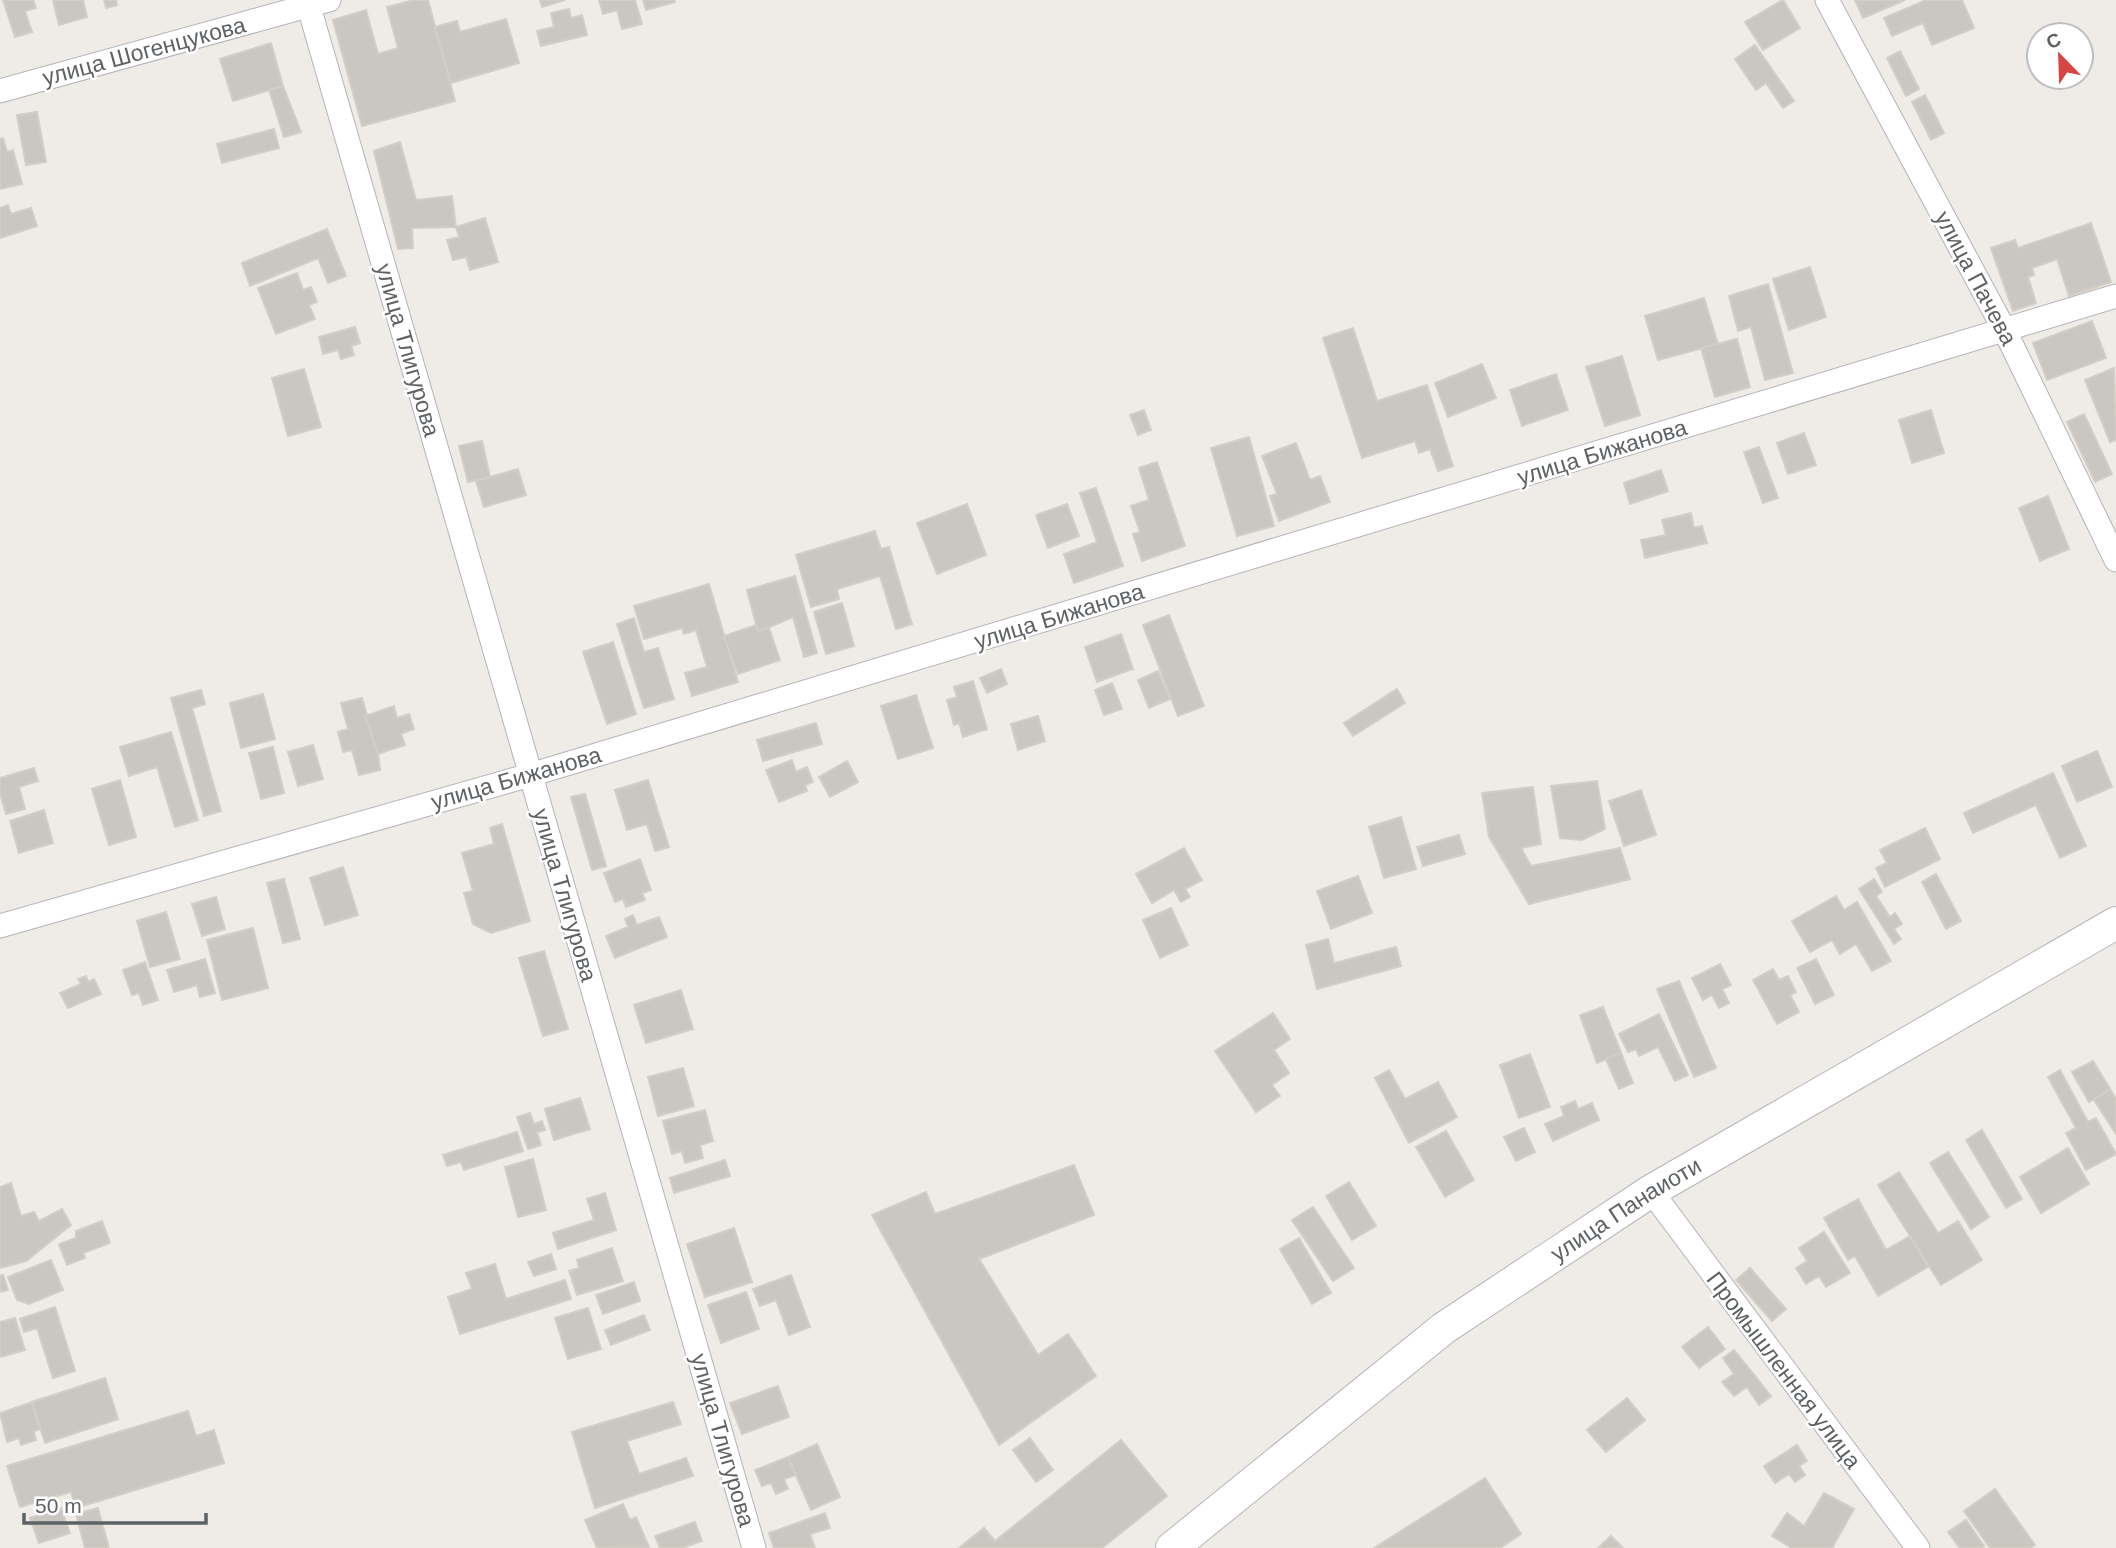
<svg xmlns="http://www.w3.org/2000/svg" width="2116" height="1548" viewBox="0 0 2116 1548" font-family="Helvetica,sans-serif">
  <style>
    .building { fill: #cac7c3; stroke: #d3cec5; stroke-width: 2 }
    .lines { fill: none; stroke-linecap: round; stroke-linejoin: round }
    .street-casing { stroke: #b2b4b7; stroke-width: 25 }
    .secondary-casing { stroke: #b3b6b9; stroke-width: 34 }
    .street { stroke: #fff; stroke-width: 23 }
    .secondary { stroke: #fff; stroke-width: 32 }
    .labels { text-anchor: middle; stroke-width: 5; stroke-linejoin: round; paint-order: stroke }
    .street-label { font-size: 23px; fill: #5e6265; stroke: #fff }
  </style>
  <rect width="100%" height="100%" fill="#efece7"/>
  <g class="building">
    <polygon points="3,0 33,0 36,8 25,11 32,32 15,37"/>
    <polygon points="53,0 83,0 87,17 59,25"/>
    <polygon points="104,0 116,0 117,5 106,8"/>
    <polygon points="414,0 428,0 455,101 362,126 333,20 366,10 378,54 398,48 387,7"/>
    <polygon points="540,0 565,0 542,7"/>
    <polygon points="599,0 635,0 642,24 622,29 617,10 603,14"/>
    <polygon points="643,0 674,0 675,2 646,10"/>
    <polygon points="1783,0 1800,28 1763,50 1745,22"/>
    <polygon points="1855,0 1905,0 1863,18"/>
    <polygon points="1926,0 1962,0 1974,28 1932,45 1923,23 1892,36 1884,18"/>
    <polygon points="569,9 571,18 582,15 587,35 541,46 537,31 554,27 551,13"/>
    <polygon points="506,19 519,63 451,83 435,27 457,21 460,32"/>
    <polygon points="271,43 283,86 233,101 220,59"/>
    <polygon points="1755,45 1794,101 1783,108 1766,83 1756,90 1735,59"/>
    <polygon points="1900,51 1919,89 1906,96 1887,58"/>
    <polygon points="283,86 301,132 284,137 269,90"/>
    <polygon points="1925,95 1944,133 1931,140 1912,102"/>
    <polygon points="37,112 46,162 26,165 17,115"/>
    <polygon points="274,129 279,148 222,163 217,144"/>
    <polygon points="3,138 7,152 13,150 22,184 0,189 0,139"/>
    <polygon points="400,142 416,200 452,196 456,227 412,228 413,248 398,249 374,151"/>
    <polygon points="8,205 11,214 31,208 37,226 0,238 0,208"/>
    <polygon points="485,218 498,262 470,270 466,257 453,260 447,240 459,237 456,227"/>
    <polygon points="2091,223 2111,282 2069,296 2057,259 2032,268 2034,275 2028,277 2036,303 2013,311 1991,248 2015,240 2018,248"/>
    <polygon points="327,229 346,276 328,283 318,258 250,286 242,263"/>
    <polygon points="1810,267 1826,317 1789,330 1773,279"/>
    <polygon points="297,273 303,290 311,287 317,302 309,305 315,319 276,334 258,288"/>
    <polygon points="1768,284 1793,373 1765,380 1751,327 1738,331 1729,296"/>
    <polygon points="1704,298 1718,344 1658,360 1645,316"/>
    <polygon points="2092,321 2106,358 2047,380 2033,343"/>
    <polygon points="355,327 360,343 351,346 354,355 341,359 338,350 323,354 319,337"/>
    <polygon points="1353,328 1377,401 1427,385 1453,466 1438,471 1430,449 1419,453 1415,441 1362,458 1323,338"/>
    <polygon points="1737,339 1750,387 1715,397 1701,348"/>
    <polygon points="1622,356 1640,415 1605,426 1586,367"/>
    <polygon points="1482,364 1496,398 1448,417 1435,383"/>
    <polygon points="2114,368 2116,440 2110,442 2085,380"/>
    <polygon points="304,369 321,427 288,436 272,378"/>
    <polygon points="1556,374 1568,410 1522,426 1510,390"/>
    <polygon points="1144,410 1151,430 1138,435 1130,415"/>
    <polygon points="1931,410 1944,453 1912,463 1899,420"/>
    <polygon points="2084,414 2112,474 2095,482 2067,422"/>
    <polygon points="1804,433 1816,465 1788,474 1777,443"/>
    <polygon points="1249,437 1274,526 1237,536 1211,448"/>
    <polygon points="482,441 490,477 468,482 459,446"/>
    <polygon points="1296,443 1310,480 1320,476 1330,502 1279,521 1270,496 1277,494 1262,456"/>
    <polygon points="1759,447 1778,498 1763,503 1744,452"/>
    <polygon points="1157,462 1185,546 1142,561 1133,534 1140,532 1131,506 1149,500 1139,468"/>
    <polygon points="518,469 526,495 484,507 476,481"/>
    <polygon points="1661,470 1668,491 1630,504 1624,483"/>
    <polygon points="1096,488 1123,566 1074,583 1064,554 1097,542 1080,493"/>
    <polygon points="2048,496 2069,549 2040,561 2019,508"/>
    <polygon points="967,504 986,555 937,574 917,523"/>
    <polygon points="1067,504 1079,536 1048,548 1036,515"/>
    <polygon points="1691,513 1694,528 1702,526 1707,543 1645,558 1641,540 1666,535 1662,520"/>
    <polygon points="875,531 881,549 889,547 912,624 896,629 880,576 837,589 839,599 811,607 796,555"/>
    <polygon points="795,576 817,653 804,657 793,617 758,632 747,590"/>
    <polygon points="709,584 738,682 692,696 685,673 707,667 696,630 684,634 682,628 644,639 634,606"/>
    <polygon points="842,603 854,646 826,654 814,612"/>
    <polygon points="1169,615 1204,706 1178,716 1143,625"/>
    <polygon points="634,618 644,652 658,648 674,699 644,708 617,624"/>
    <polygon points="756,625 758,632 769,628 780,660 738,674 724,636"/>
    <polygon points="1121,634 1133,669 1097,682 1085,647"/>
    <polygon points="613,642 636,714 607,724 583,652"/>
    <polygon points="1001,669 1007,684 987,693 980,678"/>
    <polygon points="1158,671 1170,699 1149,708 1138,680"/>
    <polygon points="973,681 987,729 963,737 959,723 954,725 947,700 957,697 954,687"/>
    <polygon points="1112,683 1122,709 1104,715 1095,690"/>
    <polygon points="1397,689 1405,703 1353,736 1344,723"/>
    <polygon points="201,690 205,704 192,708 221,811 204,816 171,698"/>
    <polygon points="263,694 275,739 241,748 230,703"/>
    <polygon points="916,695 933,748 898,759 881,706"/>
    <polygon points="362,698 378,754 380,770 359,775 352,750 343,752 338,732 348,729 341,703"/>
    <polygon points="394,706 397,718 409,714 414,729 401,734 405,745 378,754 365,716"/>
    <polygon points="1038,716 1045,741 1018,750 1011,724"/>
    <polygon points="816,723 822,744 763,761 757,740"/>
    <polygon points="171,732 198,820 175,827 157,767 129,776 120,747"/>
    <polygon points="313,745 323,779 298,786 288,752"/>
    <polygon points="273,747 284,793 261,799 249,753"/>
    <polygon points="2097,751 2112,787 2077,802 2062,766"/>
    <polygon points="792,760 796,772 807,767 813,782 805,785 807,791 779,802 766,770"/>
    <polygon points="847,761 858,782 830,797 819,777"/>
    <polygon points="34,768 38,781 19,787 25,809 6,814 0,793 0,778"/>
    <polygon points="2053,773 2086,846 2060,858 2036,805 1973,833 1964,813"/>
    <polygon points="120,780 136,837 109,845 92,789"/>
    <polygon points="648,780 669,847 655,851 647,824 627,830 615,790"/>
    <polygon points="1597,781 1605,829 1582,840 1560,838 1551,786"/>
    <polygon points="1533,787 1541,844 1521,848 1531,866 1620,848 1630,879 1529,904 1489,837 1482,793"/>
    <polygon points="1641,790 1656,835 1624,846 1609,801"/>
    <polygon points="585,794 606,866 592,870 571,797"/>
    <polygon points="44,810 53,843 19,853 10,821"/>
    <polygon points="1401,817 1416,869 1384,878 1369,827"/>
    <polygon points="502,824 530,921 491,933 473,924 464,893 473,891 462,853 494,844 490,828"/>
    <polygon points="1925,828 1940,859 1885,887 1876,868 1887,863 1880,850"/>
    <polygon points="1459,835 1465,854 1423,866 1417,847"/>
    <polygon points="1184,848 1202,880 1185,889 1190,897 1181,902 1174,890 1152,903 1136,874"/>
    <polygon points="640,859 651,890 642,893 645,900 626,907 623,899 615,902 604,873"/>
    <polygon points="343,867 358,915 325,925 310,878"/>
    <polygon points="1936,874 1961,921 1946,929 1922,882"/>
    <polygon points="1358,876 1372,913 1331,929 1317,891"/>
    <polygon points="284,879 300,939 283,943 267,883"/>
    <polygon points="1874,879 1882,892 1876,896 1890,917 1895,913 1902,924 1894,929 1901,939 1894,944 1859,889"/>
    <polygon points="1836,896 1844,910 1857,902 1891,961 1872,971 1856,944 1840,954 1832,940 1810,952 1792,921"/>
    <polygon points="216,897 225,929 202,936 192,904"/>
    <polygon points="1171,908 1188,945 1160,958 1143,920"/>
    <polygon points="166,912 180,959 150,967 137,921"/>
    <polygon points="633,915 637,925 659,917 667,937 615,958 606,936 628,927 625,919"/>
    <polygon points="253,928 268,988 222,1000 207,940"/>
    <polygon points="1328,939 1334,963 1396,947 1401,966 1317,989 1306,945"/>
    <polygon points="544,951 568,1029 543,1036 519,958"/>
    <polygon points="205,959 215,993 200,997 197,985 174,992 167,970"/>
    <polygon points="1816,959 1834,995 1815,1004 1797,968"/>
    <polygon points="145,962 158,1000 143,1005 139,993 132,995 123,970"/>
    <polygon points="1720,964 1731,985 1722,989 1729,1003 1719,1008 1712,995 1703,1000 1692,978"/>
    <polygon points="1773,969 1779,980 1788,976 1796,992 1790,995 1799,1012 1777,1024 1753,980"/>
    <polygon points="86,976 88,982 94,979 101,994 68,1008 60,993 81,984 78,979"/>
    <polygon points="1679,981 1716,1068 1694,1077 1657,989"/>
    <polygon points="681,990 693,1029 646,1043 634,1005"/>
    <polygon points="1603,1007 1621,1053 1597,1063 1580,1015"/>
    <polygon points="1273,1013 1290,1039 1274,1050 1289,1073 1272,1085 1280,1096 1256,1112 1215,1051"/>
    <polygon points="1659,1014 1688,1075 1675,1081 1658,1047 1639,1056 1636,1049 1628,1052 1619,1034"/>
    <polygon points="1621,1053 1633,1083 1619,1089 1606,1059"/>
    <polygon points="1530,1054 1550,1107 1519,1118 1500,1065"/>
    <polygon points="2093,1061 2110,1089 2089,1102 2072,1072"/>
    <polygon points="683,1068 694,1106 658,1116 648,1077"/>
    <polygon points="1389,1070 1405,1099 1438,1082 1457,1117 1409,1143 1375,1078"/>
    <polygon points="2060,1070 2088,1122 2096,1118 2116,1154 2086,1170 2066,1133 2076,1128 2048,1077"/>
    <polygon points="2110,1089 2116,1099 2116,1134 2094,1100"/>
    <polygon points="580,1098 590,1129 554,1140 545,1109"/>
    <polygon points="1575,1101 1578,1109 1592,1103 1599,1120 1553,1141 1545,1124 1564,1116 1561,1107"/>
    <polygon points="705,1110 713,1141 700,1145 703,1158 685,1163 682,1151 672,1154 663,1121"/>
    <polygon points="530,1113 534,1124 542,1121 545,1130 537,1132 541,1145 528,1149 517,1117"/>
    <polygon points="1524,1128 1535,1152 1516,1161 1504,1137"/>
    <polygon points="1982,1130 2022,1199 2006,1208 1966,1140"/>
    <polygon points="1446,1131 1474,1180 1445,1197 1416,1147"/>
    <polygon points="517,1132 523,1151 464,1170 461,1162 447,1166 443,1155"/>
    <polygon points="2068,1148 2089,1184 2041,1213 2020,1177"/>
    <polygon points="1948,1152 1989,1217 1971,1229 1930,1163"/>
    <polygon points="533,1159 546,1210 518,1217 505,1167"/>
    <polygon points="725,1160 730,1176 674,1193 670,1178"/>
    <polygon points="1074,1165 1094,1215 979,1259 1038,1355 1068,1334 1096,1376 999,1445 872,1215 926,1192 935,1214"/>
    <polygon points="1899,1172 1938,1233 1958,1221 1982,1260 1941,1285 1878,1185"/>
    <polygon points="1349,1182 1376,1226 1352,1240 1326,1196"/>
    <polygon points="11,1183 21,1216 34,1212 39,1221 62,1209 71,1225 26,1261 0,1268 0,1187"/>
    <polygon points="605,1193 616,1230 558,1249 553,1233 594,1220 587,1199"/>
    <polygon points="1858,1199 1886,1250 1910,1236 1928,1267 1878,1296 1855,1256 1848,1260 1824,1218"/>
    <polygon points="1313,1207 1354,1268 1333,1281 1292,1220"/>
    <polygon points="102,1221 110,1243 83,1253 85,1258 67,1265 59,1244 76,1238 76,1231"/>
    <polygon points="734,1228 752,1282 705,1297 687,1244"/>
    <polygon points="1824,1232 1850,1273 1826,1287 1819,1276 1806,1284 1796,1268 1807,1261 1799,1248"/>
    <polygon points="1299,1238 1331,1293 1312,1304 1280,1249"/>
    <polygon points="612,1248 623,1281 577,1295 569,1271 579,1268 577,1260"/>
    <polygon points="551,1254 556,1269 534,1276 528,1262"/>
    <polygon points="51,1260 63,1290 29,1304 17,1300 8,1277"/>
    <polygon points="495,1264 506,1299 565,1280 571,1299 460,1334 448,1297 472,1289 466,1273"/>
    <polygon points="1750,1268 1786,1309 1772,1321 1736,1280"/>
    <polygon points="3,1275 8,1290 0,1292 0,1276"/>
    <polygon points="791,1275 810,1327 789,1335 776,1300 760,1306 753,1289"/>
    <polygon points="634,1282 640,1301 603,1314 596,1295"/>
    <polygon points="746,1292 759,1329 721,1343 708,1305"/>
    <polygon points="55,1307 75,1371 53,1378 37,1328 24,1332 20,1319"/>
    <polygon points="588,1308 601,1349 568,1359 555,1318"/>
    <polygon points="644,1315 650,1330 611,1345 605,1330"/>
    <polygon points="15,1318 25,1350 0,1357 0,1322"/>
    <polygon points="1708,1327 1725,1349 1699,1368 1682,1347"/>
    <polygon points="1734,1350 1771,1396 1759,1405 1747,1387 1734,1396 1722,1382 1734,1374 1723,1358"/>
    <polygon points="105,1378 118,1419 45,1443 32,1402"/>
    <polygon points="778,1386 789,1417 742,1434 730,1403"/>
    <polygon points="1627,1398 1645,1420 1606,1452 1587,1430"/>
    <polygon points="32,1402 40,1429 34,1431 36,1440 21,1445 19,1438 7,1442 0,1413"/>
    <polygon points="673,1402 681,1424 627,1441 639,1474 686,1458 693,1476 595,1508 572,1432"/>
    <polygon points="188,1411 196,1436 214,1430 224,1463 76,1508 71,1492 20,1507 7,1466"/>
    <polygon points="1030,1438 1053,1470 1036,1482 1013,1450"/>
    <polygon points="1121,1440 1167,1496 1102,1548 959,1548 984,1528 995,1541"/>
    <polygon points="817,1444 840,1497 811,1510 788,1457"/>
    <polygon points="1797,1445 1807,1461 1799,1466 1805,1475 1795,1482 1789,1474 1775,1483 1764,1466"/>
    <polygon points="788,1457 796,1475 784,1479 788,1489 776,1494 771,1483 762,1486 755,1470"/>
    <polygon points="1485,1478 1521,1534 1500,1548 1374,1548"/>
    <polygon points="1995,1489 2035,1545 2030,1548 1990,1548 1964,1511"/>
    <polygon points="1824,1493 1854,1509 1832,1548 1792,1548 1772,1536 1787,1513 1804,1526"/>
    <polygon points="623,1504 630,1520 636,1517 649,1547 597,1548 585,1520"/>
    <polygon points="61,1508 70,1533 39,1543 30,1518"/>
    <polygon points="98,1508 109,1548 85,1548 76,1514"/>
    <polygon points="825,1513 830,1528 810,1534 815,1548 774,1548 769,1533"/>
    <polygon points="1966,1520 1984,1546 1982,1548 1960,1548 1948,1532"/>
    <polygon points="695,1522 702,1541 682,1548 660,1548 655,1536"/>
    <polygon points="1611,1536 1623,1548 1598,1548"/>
  </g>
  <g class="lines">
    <g class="street-casing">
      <g id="street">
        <polyline points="307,0 754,1548"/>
        <polyline points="1827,0 2005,331 2116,560"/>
        <polyline points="0,91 329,0"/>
        <polyline points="0,926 530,775 2116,296"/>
        <polyline points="1651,1191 1918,1548"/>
      </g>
    </g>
    <g class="secondary-casing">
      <g id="secondary">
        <path id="s1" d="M1172,1548L1444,1328L1651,1191L2116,923"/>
      </g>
    </g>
    <use href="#street" class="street"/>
    <use href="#secondary" class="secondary"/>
  </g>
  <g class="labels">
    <g class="street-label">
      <text transform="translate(144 51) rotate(-15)" y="8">улица Шогенцукова</text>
      <text transform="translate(1976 278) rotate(62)" y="8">улица Пачева</text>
      <text transform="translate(408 350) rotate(74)" y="8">улица Тлигурова</text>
      <text transform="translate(1602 452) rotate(-17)" y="8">улица Бижанова</text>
      <text transform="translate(1059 616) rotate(-17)" y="8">улица Бижанова</text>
      <text transform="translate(516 778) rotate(-16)" y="8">улица Бижанова</text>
      <text transform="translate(565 895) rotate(74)" y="8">улица Тлигурова</text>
      <text dy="8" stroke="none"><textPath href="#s1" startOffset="567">улица Панаиоти</textPath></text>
      <text transform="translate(1784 1370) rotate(53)" y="8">Промышленная улица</text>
      <text transform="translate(723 1440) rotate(74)" y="8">улица Тлигурова</text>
    </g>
  </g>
  <g transform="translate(2060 56) rotate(337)"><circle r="33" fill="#ffffff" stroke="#bfc0c1" stroke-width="2"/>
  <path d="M0-5L12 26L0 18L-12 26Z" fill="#d74444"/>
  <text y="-10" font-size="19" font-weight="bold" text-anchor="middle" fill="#5e6265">С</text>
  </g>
  <path d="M24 1513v10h182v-10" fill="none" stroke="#5e6265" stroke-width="3.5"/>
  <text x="35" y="1513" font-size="21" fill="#5e6265" stroke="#ffffff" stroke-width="5" paint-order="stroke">50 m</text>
</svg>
